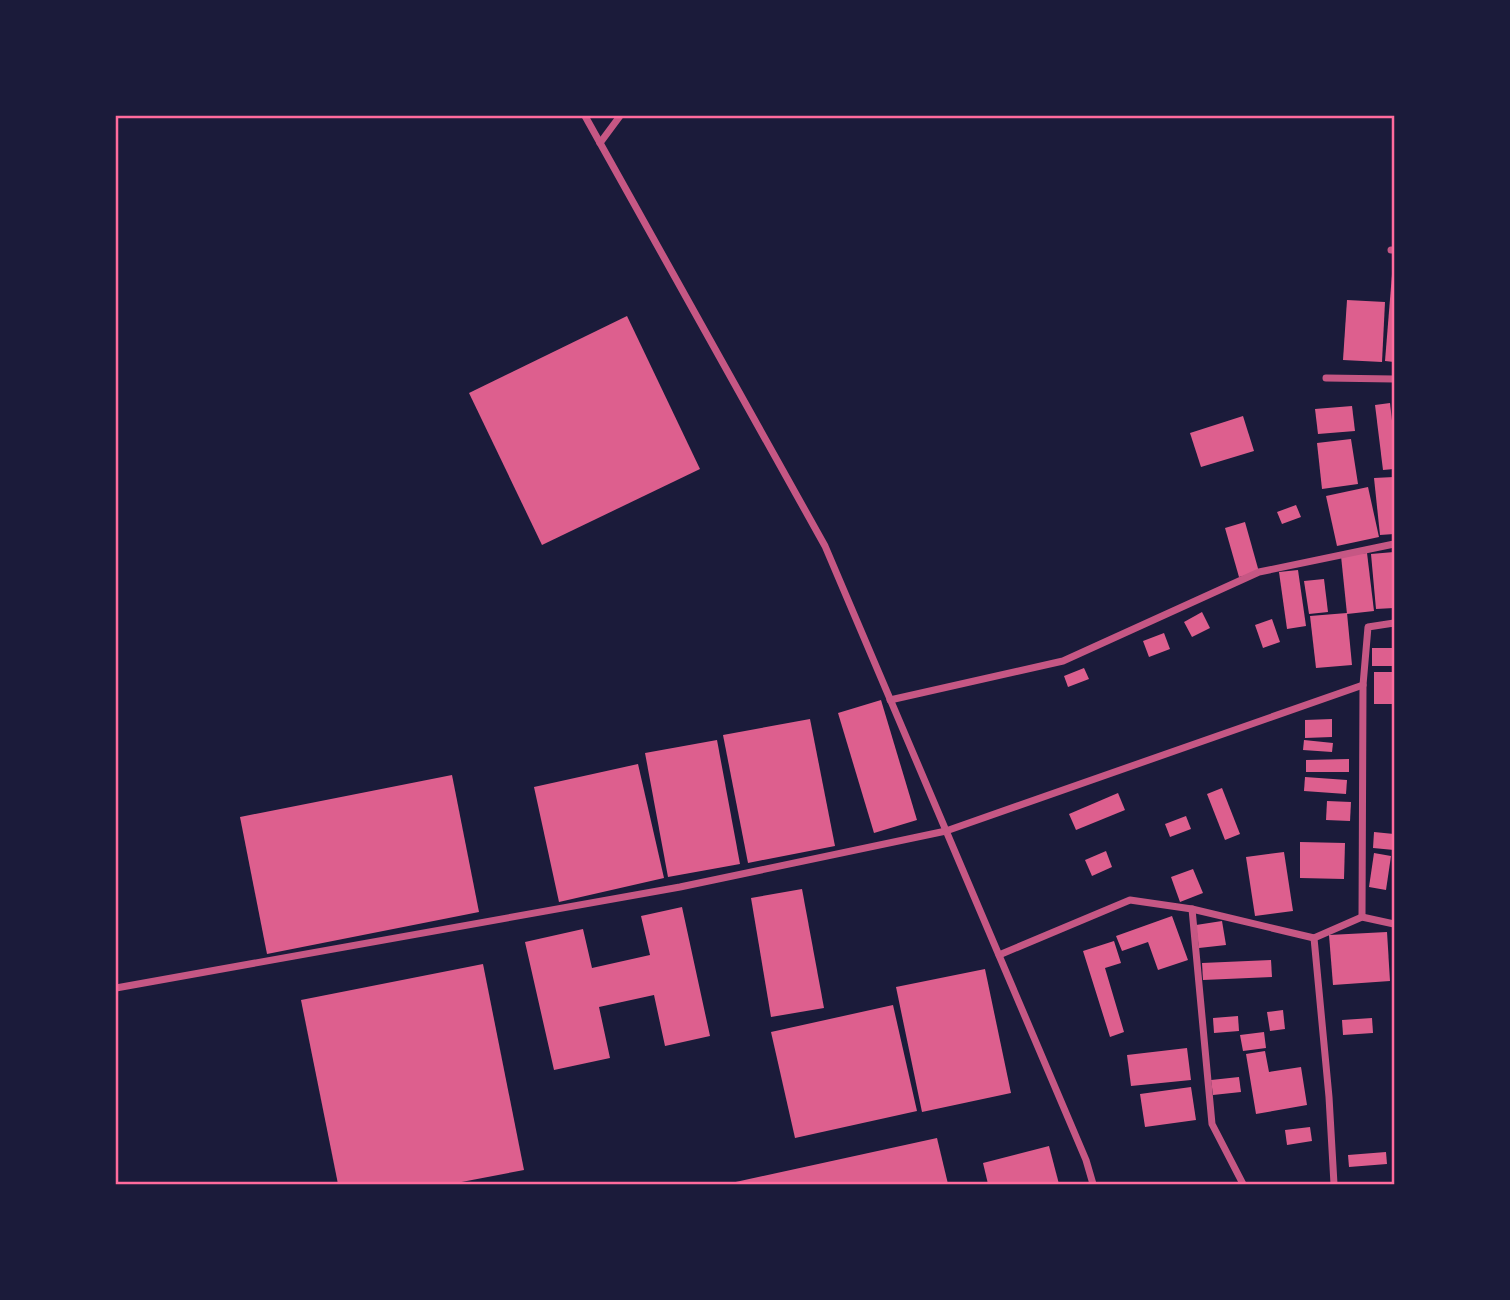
<svg xmlns="http://www.w3.org/2000/svg" width="1510" height="1300" viewBox="0 0 1510 1300" font-family="'Titillium Web',sans-serif">
  <style>
    .building { fill: #dd5f8e }
    .lines { fill: none; stroke-linecap: round; stroke-linejoin: round }
    .minor { stroke: #c65784; stroke-width: 7 }
    .neatline { fill: none; stroke: #ff6b9d; stroke-width: 2.5 }
  </style>
  <rect width="100%" height="100%" fill="#1b1b3a"/>
  <g class="building">
    <polygon points="1393,262 1394,262 1394,362 1385,361"/>
    <polygon points="1347,300 1385,302 1382,362 1343,360"/>
    <polygon points="627,316 700,469 542,545 469,393"/>
    <polygon points="1390,403 1394,438 1394,469 1383,470 1375,405"/>
    <polygon points="1352,406 1355,431 1318,434 1315,409"/>
    <polygon points="1243,416 1254,451 1201,467 1190,433"/>
    <polygon points="1351,439 1358,484 1322,489 1317,443"/>
    <polygon points="1394,477 1394,534 1380,535 1374,478"/>
    <polygon points="1368,487 1379,537 1337,546 1326,496"/>
    <polygon points="1296,505 1301,517 1282,524 1277,512"/>
    <polygon points="1245,522 1259,572 1239,577 1225,528"/>
    <polygon points="1394,552 1394,608 1376,609 1371,554"/>
    <polygon points="1367,553 1374,611 1347,614 1341,556"/>
    <polygon points="1298,570 1306,626 1287,629 1279,572"/>
    <polygon points="1324,579 1328,612 1309,614 1304,581"/>
    <polygon points="1202,612 1210,628 1192,637 1184,622"/>
    <polygon points="1347,613 1352,665 1316,668 1310,616"/>
    <polygon points="1272,619 1280,642 1263,648 1255,625"/>
    <polygon points="1164,633 1170,649 1149,657 1143,641"/>
    <rect x="1372" y="648" width="22" height="18"/>
    <polygon points="1084,668 1089,679 1068,687 1064,676"/>
    <rect x="1374" y="672" width="20" height="32"/>
    <polygon points="881,700 917,820 874,833 838,713"/>
    <polygon points="810,719 835,846 748,863 723,735"/>
    <polygon points="1332,719 1332,737 1305,738 1305,720"/>
    <polygon points="717,740 740,864 668,877 645,753"/>
    <polygon points="1304,740 1333,743 1332,752 1303,750"/>
    <polygon points="1349,759 1349,772 1306,772 1306,760"/>
    <polygon points="638,764 664,878 559,902 534,787"/>
    <polygon points="452,775 479,912 267,954 240,817"/>
    <polygon points="1305,777 1347,780 1346,794 1304,791"/>
    <polygon points="1222,788 1240,834 1225,840 1207,794"/>
    <polygon points="1118,793 1125,810 1076,830 1069,814"/>
    <polygon points="1327,801 1351,802 1350,821 1326,820"/>
    <polygon points="1186,816 1191,829 1170,837 1165,824"/>
    <polygon points="1374,832 1394,834 1394,850 1373,848"/>
    <polygon points="1300,842 1345,843 1344,879 1300,878"/>
    <polygon points="1106,851 1112,867 1092,876 1085,860"/>
    <polygon points="1284,852 1293,911 1255,916 1246,857"/>
    <polygon points="1374,853 1391,856 1386,890 1369,887"/>
    <polygon points="1193,869 1203,893 1180,902 1171,877"/>
    <polygon points="802,889 824,1008 771,1017 751,898"/>
    <polygon points="682,907 710,1036 665,1046 654,995 599,1007 610,1058 554,1070 525,942 583,929 592,968 650,955 641,916"/>
    <polygon points="1172,916 1188,960 1158,970 1148,942 1122,951 1116,936"/>
    <polygon points="1222,921 1226,945 1199,948 1196,925"/>
    <polygon points="1387,932 1390,981 1333,985 1329,935"/>
    <polygon points="1114,941 1121,963 1105,968 1124,1032 1110,1037 1083,951"/>
    <polygon points="1271,960 1272,977 1203,980 1202,963"/>
    <polygon points="483,964 524,1170 451,1184 338,1184 301,1000"/>
    <polygon points="985,969 1011,1093 922,1112 896,987"/>
    <polygon points="893,1005 917,1111 795,1138 771,1032"/>
    <polygon points="1283,1010 1285,1029 1270,1031 1267,1012"/>
    <polygon points="1238,1016 1239,1031 1214,1033 1213,1018"/>
    <polygon points="1372,1018 1373,1033 1343,1035 1342,1020"/>
    <polygon points="1264,1032 1266,1048 1243,1051 1240,1035"/>
    <polygon points="1187,1048 1191,1080 1131,1086 1127,1055"/>
    <polygon points="1265,1051 1269,1072 1301,1067 1307,1105 1256,1114 1246,1054"/>
    <polygon points="1239,1077 1241,1092 1213,1095 1211,1080"/>
    <polygon points="1191,1087 1196,1120 1145,1127 1140,1094"/>
    <polygon points="1310,1127 1312,1141 1287,1145 1285,1130"/>
    <polygon points="937,1138 948,1184 731,1184 731,1183"/>
    <polygon points="1049,1146 1059,1184 988,1184 983,1163"/>
    <polygon points="1386,1152 1387,1164 1349,1167 1348,1155"/>
  </g>
  <g class="lines">
    <g class="minor">
      <polyline points="585,116 825,546 1086,1160 1093,1184"/>
      <polyline points="600,143 620,116"/>
      <polyline points="1391,250 1394,250"/>
      <polyline points="1326,378 1394,379"/>
      <polyline points="890,700 1063,661 1259,572 1394,544"/>
      <polyline points="1192,909 1212,1124 1243,1184"/>
      <polyline points="1362,917 1363,685 1368,627 1394,623"/>
      <polyline points="999,955 1130,900 1192,909 1314,938"/>
      <polyline points="116,988 680,887 946,831 1363,685"/>
      <polyline points="1334,1184 1329,1097 1314,938 1362,917 1394,924"/>
    </g>
  </g>
  <rect width="1510" height="1300" fill="none" stroke="#1b1b3a" stroke-width="234"/>
  <rect x="117" y="117" width="1276" height="1066" class="neatline"/>
</svg>
